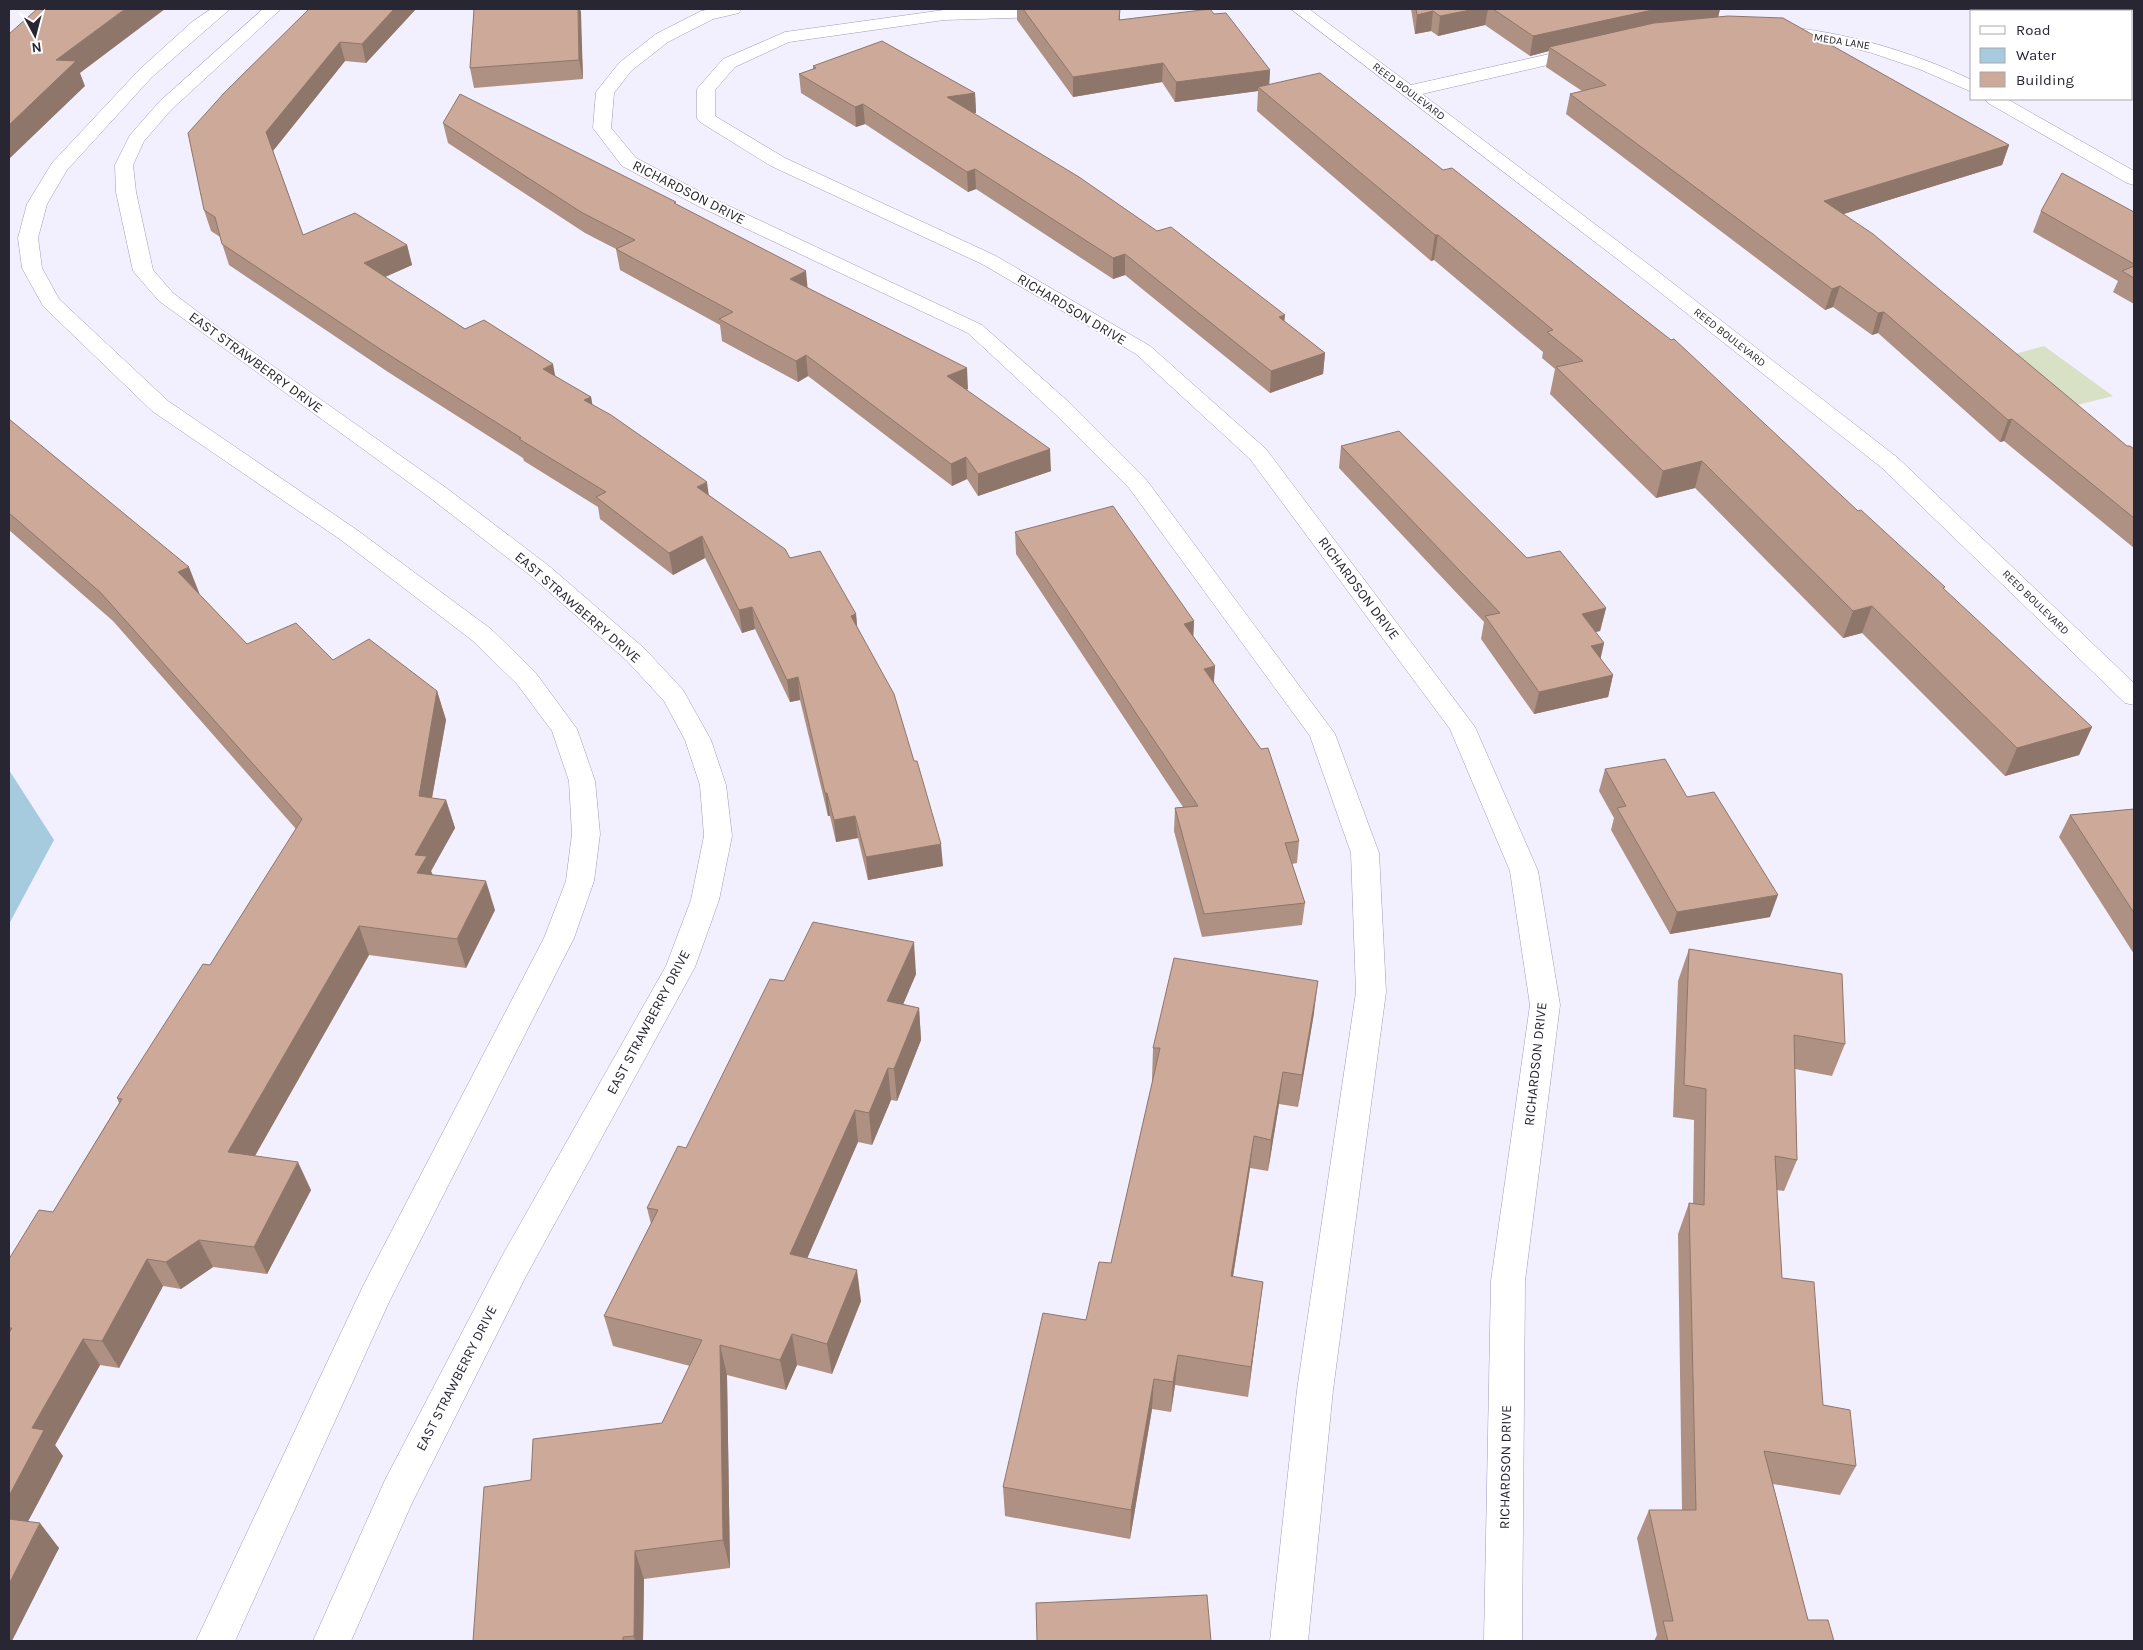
<svg xmlns="http://www.w3.org/2000/svg" width="2143" height="1650" viewBox="0 0 2143 1650" font-family="Karla,sans-serif">
  <style>
    .green { fill: #d8e1c6 }
    .water { fill: #a7cbde }
    .lines { fill: none; stroke-linecap: round; stroke-linejoin: round }
    .street-casing { stroke: #a09bbc; stroke-width: 1 }
    .secondary-casing { stroke: #a09bbc; stroke-width: 1 }
    .street { fill: #fff; fill-rule: evenodd }
    .secondary { fill: #fff; fill-rule: evenodd }
    .wall { fill: #af9183 }
    .shaded-wall { fill: #8f766a }
    .building { fill: #cca998; stroke: #8f766a }
    .labels { text-anchor: middle; stroke-width: 4; stroke-linejoin: round; paint-order: stroke }
    .far-street-label { font-size: 11px; fill: #282633; stroke: #fff }
    .street-label { font-size: 14px; fill: #282633; stroke: #fff }
  </style>
  <rect width="100%" height="100%" fill="#f2f0ff"/>
  <polygon class="green" points="2044,346 2113,396 2077,405 2011,355"/>
  <polygon class="water" points="9,770 54,840 9,924"/>
  <g class="lines">
    <g class="street-casing">
      <g id="street">
        <polygon points="712,9 741,9 739,13 713,19 668,42 631,71 614,93 611,128 636,158 712,198 982,325 1070,403 1145,478 1335,734 1379,853 1386,992 1333,1390 1308,1641 1270,1641 1297,1390 1356,992 1351,853 1310,736 1129,488 1054,413 968,333 698,206 622,166 593,128 596,92 619,63 656,34 701,11"/>
        <polygon points="1078,9 1076,13 1044,17 944,20 789,42 735,67 715,90 715,116 785,158 996,256 1150,346 1266,449 1475,727 1538,871 1560,1005 1525,1281 1522,1641 1484,1641 1491,1281 1530,1005 1510,871 1450,729 1250,459 1136,354 982,264 771,166 700,122 697,118 697,89 723,59 785,32 944,10"/>
        <polygon points="1291,9 1309,9 1411,85 1585,46 1591,47 1594,51 1591,55 1422,94 1656,270 1898,458 2134,683 2134,705 2125,703 1882,468 1642,278"/>
        <path d="M1778,26C1846,32 1910,51 1972,80V92L1919,69L1872,53L1829,42L1772,35L1770,31L1772,27Z"/>
        <polygon points="1985,99 2007,99 2134,171 2134,185 2127,183 1988,103"/>
      </g>
    </g>
    <g class="secondary-casing">
      <g id="secondary">
        <polygon points="211,9 230,9 152,77 67,170 47,204 38,238 42,268 59,299 168,401 357,530 491,629 535,672 577,729 595,781 600,834 594,881 574,938 389,1302 235,1641 196,1641 363,1286 544,938 566,881 572,834 569,781 552,731 517,684 473,641 341,540 152,411 43,306 22,268 18,238 27,204 52,163 140,69 192,22"/>
        <polygon points="263,9 281,9 172,109 144,141 133,165 136,192 153,270 173,293 219,328 445,487 549,566 645,649 683,690 711,740 726,785 732,836 719,900 695,967 525,1278 412,1503 351,1641 313,1641 385,1480 501,1258 666,966 691,900 704,836 700,785 685,740 664,701 627,661 531,576 429,497 159,301 133,271 116,192 115,165 130,135 160,101"/>
      </g>
    </g>
    <use href="#street" class="street"/>
    <use href="#secondary" class="secondary"/>
  </g>
  <g class="wall">
    <polygon points="309,9 416,9 366,63 345,61 273,151 303,235 407,245 412,265 385,277 465,329 555,377 591,397 592,404 790,558 856,614 857,627 943,866 868,880 858,838 836,842 830,816 828,816 800,700 790,702 755,629 742,633 705,558 673,575 600,519 598,507 524,461 523,458 388,372 229,265 220,237 211,231 204,210"/>
    <polygon points="474,9 580,9 583,79 474,88 470,68"/>
    <polygon points="1017,9 1120,9 1120,20 1214,14 1270,70 1269,84 1858,511 1944,590 2092,727 2079,755 2005,776 1862,633 1843,638 1695,488 1656,498 1550,394 1555,369 1542,358 1543,352 1434,260 1431,261 1257,111 1258,91 1175,102 1162,82 1073,97 1017,20"/>
    <polygon points="1411,9 1720,9 1718,17 2009,145 2002,165 1843,214 2127,446 2134,449 2134,548 2004,441 2000,442 1878,333 1872,335 1833,307 1825,310 1566,114 1570,94 1582,91 1546,67 1549,51 1530,56 1485,25 1438,36 1431,31 1415,34"/>
    <polygon points="813,66 975,93 976,113 973,113 1284,321 1325,353 1323,374 1270,393 1125,275 1113,279 976,189 968,192 865,124 856,127 801,93 799,74 813,69"/>
    <polygon points="443,123 676,204 968,389 966,390 1051,471 978,496 967,479 952,486 808,376 798,382 722,341 720,325 620,270 616,249 585,233 448,143"/>
    <polygon points="2041,211 2134,212 2134,304 2113,292 2118,281 2033,232"/>
    <polygon points="9,419 200,595 247,644 333,660 437,691 446,720 432,798 446,800 455,828 431,871 433,875 495,910 466,968 369,955 255,1156 311,1190 267,1274 213,1267 181,1289 163,1286 119,1368 100,1365 55,1445 63,1456 28,1521 59,1548 9,1641 9,1259 53,1212 119,1103 117,1098 210,965 296,829 113,621 9,530"/>
    <polygon points="1341,446 1527,558 1606,608 1600,631 1595,632 1604,643 1600,658 1613,675 1608,697 1534,714 1481,639 1484,622 1339,468"/>
    <polygon points="1015,532 1194,621 1193,636 1215,666 1214,682 1299,841 1297,863 1292,864 1305,903 1302,925 1202,937 1174,831 1175,808 1183,807 1016,554"/>
    <polygon points="1605,769 1687,797 1770,917 1670,934 1611,830 1614,818 1599,791"/>
    <polygon points="2134,809 2134,954 2059,837 2070,815"/>
    <polygon points="1689,949 1845,1044 1832,1076 1795,1069 1797,1160 1784,1191 1777,1190 1782,1278 1823,1405 1856,1466 1840,1495 1773,1484 1808,1620 1834,1641 1654,1641 1657,1635 1637,1538 1649,1510 1682,1510 1678,1234 1689,1203 1693,1203 1694,1120 1673,1117 1678,981"/>
    <polygon points="916,974 903,1004 919,1008 921,1040 897,1101 891,1100 872,1145 858,1142 807,1258 861,1301 832,1374 797,1365 786,1390 727,1375 730,1568 644,1579 643,1641 473,1641 531,1480 662,1423 690,1366 613,1346 604,1316 651,1224 647,1208 686,1148 784,981"/>
    <polygon points="1314,1013 1298,1107 1279,1104 1268,1171 1250,1168 1233,1277 1263,1282 1248,1397 1175,1385 1171,1412 1152,1409 1130,1539 1005,1516 1003,1487 1086,1320 1111,1263 1153,1080 1152,1080 1153,1048"/>
  </g>
  <g class="shaded-wall">
    <polygon points="125,9 165,9 80,73 85,86 9,159 9,125 56,60"/>
    <polygon points="394,9 416,9 366,63 362,44"/>
    <polygon points="578,9 580,9 581,12 583,79 579,60"/>
    <polygon points="1475,9 1488,9 1485,25 1438,36 1440,16"/>
    <polygon points="1653,9 1720,9 1717,22 1549,47 1549,51 1530,56 1533,36"/>
    <polygon points="1433,11 1431,31 1415,34 1417,15"/>
    <polygon points="340,42 345,61 272,152 266,132"/>
    <polygon points="1163,63 1162,82 1073,97 1073,77"/>
    <polygon points="1270,70 1269,90 1258,87 1258,91 1175,102 1176,82"/>
    <polygon points="975,93 976,113 948,117 947,97"/>
    <polygon points="863,104 865,124 856,127 855,107"/>
    <polygon points="2009,145 2002,165 1818,222 1824,201"/>
    <polygon points="975,169 976,189 968,192 967,172"/>
    <polygon points="1435,235 1438,235 1434,260 1431,261"/>
    <polygon points="407,245 412,265 369,284 364,263"/>
    <polygon points="1125,254 1125,275 1113,279 1113,258"/>
    <polygon points="806,271 808,292 790,279"/>
    <polygon points="1840,286 1833,307 1825,310 1832,289"/>
    <polygon points="1884,312 1878,333 1872,335 1878,313"/>
    <polygon points="1285,315 1283,337 1279,317"/>
    <polygon points="1325,353 1323,374 1270,393 1271,371"/>
    <polygon points="806,355 808,376 798,382 796,361"/>
    <polygon points="553,364 557,385 543,369"/>
    <polygon points="967,368 968,389 948,398 947,376"/>
    <polygon points="591,397 595,418 584,400"/>
    <polygon points="2012,419 2004,441 2000,442 2008,420"/>
    <polygon points="1050,449 1051,471 978,496 978,474"/>
    <polygon points="966,457 967,479 952,486 951,464"/>
    <polygon points="1702,461 1695,488 1656,498 1663,471"/>
    <polygon points="707,482 710,504 697,487"/>
    <polygon points="702,536 705,558 673,575 669,553"/>
    <polygon points="189,567 200,595 178,572"/>
    <polygon points="1872,606 1862,633 1843,638 1853,611"/>
    <polygon points="752,607 755,629 742,633 739,610"/>
    <polygon points="1606,608 1600,631 1577,636 1582,614"/>
    <polygon points="856,614 858,637 851,616"/>
    <polygon points="1194,621 1193,643 1184,624"/>
    <polygon points="1604,643 1599,666 1591,646"/>
    <polygon points="1215,666 1213,688 1204,669"/>
    <polygon points="1613,675 1608,697 1534,714 1539,692"/>
    <polygon points="798,677 800,700 790,702 787,680"/>
    <polygon points="437,691 446,720 427,825 419,796"/>
    <polygon points="2092,727 2079,755 2005,776 2017,748"/>
    <polygon points="825,793 827,793 830,816 828,816"/>
    <polygon points="446,800 455,828 431,871 436,885 417,873 415,855"/>
    <polygon points="855,816 858,838 836,842 834,820"/>
    <polygon points="941,844 943,866 868,880 866,857"/>
    <polygon points="486,881 495,910 466,968 457,939"/>
    <polygon points="1778,895 1770,917 1670,934 1677,912"/>
    <polygon points="359,926 369,955 241,1180 228,1152"/>
    <polygon points="914,942 916,974 891,1033 887,1001"/>
    <polygon points="1318,981 1314,1013 1298,1107 1302,1075"/>
    <polygon points="919,1008 921,1040 897,1101 894,1069"/>
    <polygon points="888,1068 891,1100 872,1145 869,1113"/>
    <polygon points="1283,1072 1279,1104 1268,1171 1271,1140"/>
    <polygon points="855,1110 858,1142 796,1284 790,1254"/>
    <polygon points="1254,1136 1250,1168 1228,1307 1231,1276"/>
    <polygon points="298,1162 311,1190 267,1274 254,1247"/>
    <polygon points="199,1240 213,1267 181,1289 166,1262"/>
    <polygon points="147,1259 163,1286 119,1368 102,1341"/>
    <polygon points="857,1270 861,1301 832,1374 827,1344"/>
    <polygon points="1263,1282 1259,1312 1248,1397 1251,1367"/>
    <polygon points="792,1334 797,1365 786,1390 780,1360"/>
    <polygon points="83,1339 100,1365 55,1445 63,1456 17,1542 9,1532 9,1496 32,1428"/>
    <polygon points="720,1345 727,1375 730,1568 723,1540"/>
    <polygon points="1178,1355 1175,1385 1171,1412 1173,1382"/>
    <polygon points="1154,1379 1152,1409 1130,1539 1131,1510"/>
    <polygon points="40,1523 59,1548 12,1641 9,1641 9,1584"/>
    <polygon points="635,1551 644,1579 643,1641 635,1641 634,1636"/>
  </g>
  <g class="building">
    <polygon points="37,9 125,9 56,60 76,61 9,125 9,34"/>
    <polygon points="309,9 394,9 362,44 340,42 266,132 303,235 355,213 407,245 364,263 465,329 484,320 553,364 543,369 591,397 584,400 611,415 707,482 697,487 785,549 790,558 820,551 856,614 851,616 894,694 914,761 917,761 941,844 866,857 855,816 834,820 827,793 825,793 798,677 787,680 752,607 739,610 702,536 669,553 596,497 606,492 519,439 521,438 383,351 222,244 215,217 204,210 188,133 225,92"/>
    <polygon points="474,9 578,9 579,60 470,68"/>
    <polygon points="1023,9 1120,9 1119,20 1210,9 1214,14 1226,13 1270,70 1176,82 1163,63 1073,77"/>
    <polygon points="1416,9 1475,9 1440,16 1433,11 1417,15"/>
    <polygon points="1493,9 1657,9 1533,36"/>
    <polygon points="1728,16 1783,18 2009,145 1824,201 1873,234 2127,446 2130,446 2134,449 2134,518 2012,419 2008,420 1884,312 1878,313 1840,286 1832,289 1570,94 1606,85 1549,47 1654,23"/>
    <polygon points="882,41 975,93 947,97 1079,177 1157,231 1171,227 1285,315 1279,317 1325,353 1271,371 1125,254 1113,258 975,169 967,172 863,104 855,107 799,74 816,68 813,66"/>
    <polygon points="1320,73 1443,170 1452,168 1671,340 1674,339 1858,511 1861,510 1945,587 1943,588 2092,727 2017,748 1872,606 1853,611 1702,461 1663,471 1556,367 1583,361 1547,332 1553,330 1438,235 1435,235 1258,87"/>
    <polygon points="460,94 676,202 674,203 806,271 790,279 967,368 947,376 1050,449 978,474 966,457 951,464 806,355 796,361 719,319 733,312 616,249 635,240 581,212 443,123"/>
    <polygon points="2062,173 2134,212 2134,264 2041,211"/>
    <polygon points="2134,266 2134,278 2122,271"/>
    <polygon points="9,419 189,567 178,572 247,644 296,623 333,660 369,639 437,691 419,796 446,800 415,855 427,856 417,873 486,881 457,939 359,926 228,1152 298,1162 254,1247 199,1240 166,1262 147,1259 102,1341 83,1339 32,1428 44,1430 9,1496 9,1333 12,1328 9,1328 9,1259 39,1210 53,1212 122,1099 117,1098 203,964 210,965 302,819 101,593 9,513"/>
    <polygon points="1399,431 1527,558 1560,551 1606,608 1582,614 1604,643 1591,646 1613,675 1539,692 1485,616 1500,613 1341,446"/>
    <polygon points="1113,506 1194,621 1184,624 1215,666 1204,669 1261,749 1268,748 1299,841 1285,843 1305,903 1204,914 1175,808 1198,806 1015,532"/>
    <polygon points="1665,759 1687,797 1714,792 1778,895 1677,912 1617,808 1626,806 1605,769"/>
    <polygon points="2134,809 2134,913 2070,815"/>
    <polygon points="813,922 914,942 887,1001 919,1008 894,1069 888,1068 869,1113 855,1110 790,1254 857,1270 827,1344 792,1334 780,1360 720,1345 723,1540 635,1551 634,1636 623,1637 623,1641 473,1641 484,1487 531,1480 533,1439 662,1423 702,1340 604,1316 658,1210 647,1208 678,1146 686,1148 770,979 784,981"/>
    <polygon points="1689,949 1842,974 1845,1044 1794,1035 1797,1160 1775,1156 1782,1278 1814,1282 1823,1405 1850,1410 1856,1466 1764,1451 1808,1620 1828,1620 1834,1641 1668,1641 1663,1621 1673,1621 1649,1510 1696,1510 1689,1203 1704,1205 1706,1089 1684,1085"/>
    <polygon points="1174,958 1318,981 1302,1075 1283,1072 1271,1140 1254,1136 1231,1276 1263,1282 1251,1367 1178,1355 1173,1382 1154,1379 1131,1510 1003,1487 1043,1313 1086,1320 1099,1262 1111,1263 1160,1048 1153,1048"/>
    <polygon points="9,1519 40,1523 9,1584"/>
    <polygon points="1207,1595 1211,1641 1037,1641 1036,1603"/>
  </g>
  <g class="labels">
    <g class="far-street-label">
      <text transform="translate(1842 41) rotate(9)" y="4">MEDA LANE</text>
      <text transform="translate(1409 91) rotate(37)" y="4">REED BOULEVARD</text>
      <text transform="translate(1730 337) rotate(38)" y="4">REED BOULEVARD</text>
      <text transform="translate(2036 602) rotate(44)" y="4">REED BOULEVARD</text>
    </g>
    <g class="street-label">
      <text transform="translate(689 192) rotate(27)" y="5">RICHARDSON DRIVE</text>
      <text transform="translate(1072 309) rotate(31)" y="5">RICHARDSON DRIVE</text>
      <text transform="translate(256 362) rotate(36)" y="5">EAST STRAWBERRY DRIVE</text>
      <text transform="translate(1359 588) rotate(53)" y="5">RICHARDSON DRIVE</text>
      <text transform="translate(578 607) rotate(41)" y="5">EAST STRAWBERRY DRIVE</text>
      <text transform="translate(648 1022) rotate(-62)" y="5">EAST STRAWBERRY DRIVE</text>
      <text transform="translate(1535 1064) rotate(-84)" y="5">RICHARDSON DRIVE</text>
      <text transform="translate(456 1378) rotate(-63)" y="5">EAST STRAWBERRY DRIVE</text>
      <text transform="translate(1505 1467) rotate(-89)" y="5">RICHARDSON DRIVE</text>
    </g>
  </g>
  <rect width="2143" height="1650" fill="none" stroke="#282633" stroke-width="20"/>
  <rect x="1970" y="10" width="162" height="90" fill="#ffffff" stroke="#a9a8ad"/>
  <rect x="1980" y="26" width="25" height="8" fill="#ffffff" stroke="#a9a8ad"/>
  <text x="2016" y="35" font-size="15" fill="#282633">Road</text>
  <rect x="1980" y="48" width="25" height="15" fill="#a7cbde" stroke="#a9a8ad"/>
  <text x="2016" y="60" font-size="15" fill="#282633">Water</text>
  <rect x="1980" y="72" width="25" height="15" fill="#cca998" stroke="#a9a8ad"/>
  <text x="2016" y="85" font-size="15" fill="#282633">Building</text>
  <g transform="translate(35 35) rotate(173)" stroke="#ffffff" stroke-width="4" paint-order="stroke">
  <path d="M0-4L9 19L0 12L-9 19Z" fill="#282633"/>
  <text y="-8" font-size="14" font-weight="bold" text-anchor="middle" fill="#282633">N</text>
  </g>
</svg>
